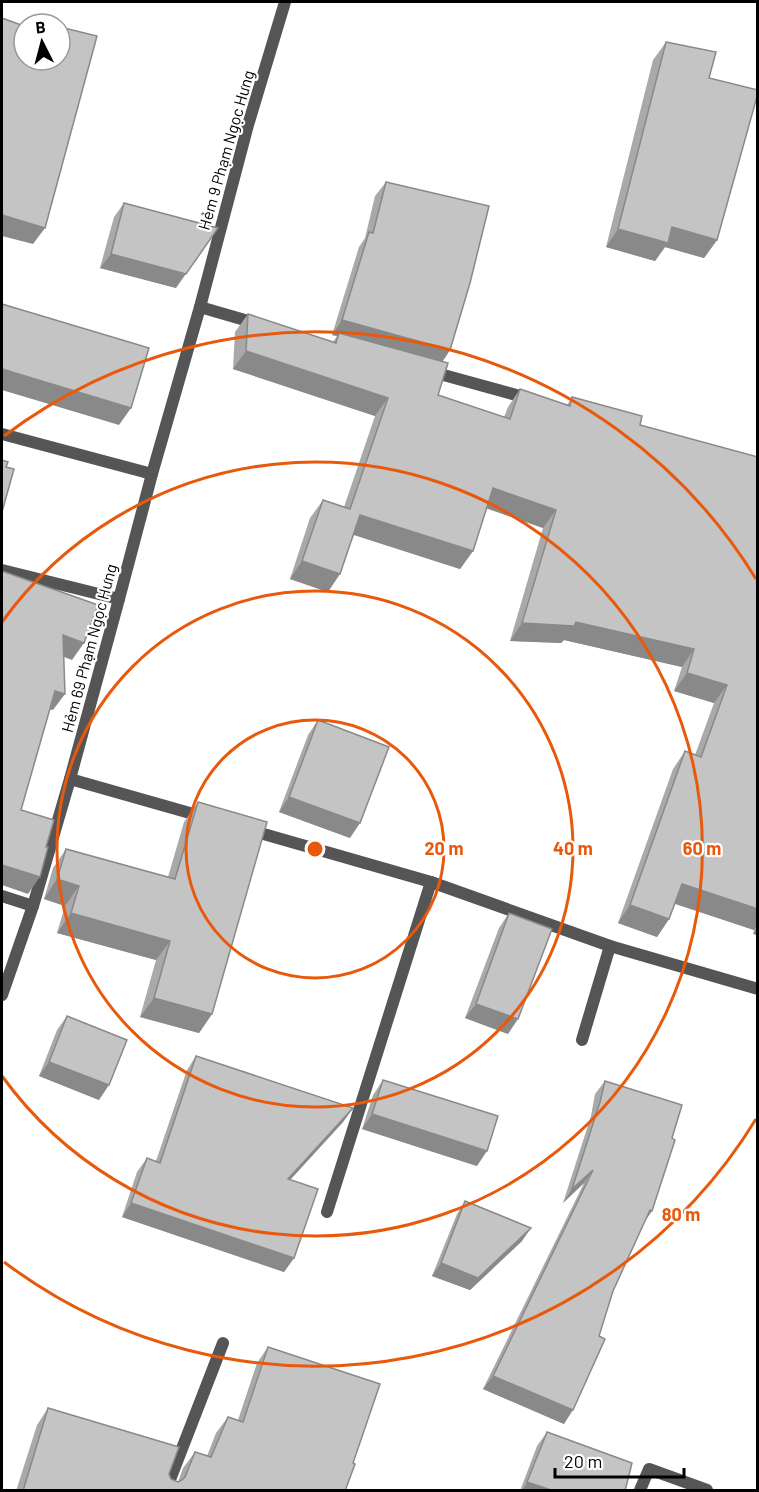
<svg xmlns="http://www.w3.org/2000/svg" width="759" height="1492" viewBox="0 0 759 1492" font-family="Barlow,sans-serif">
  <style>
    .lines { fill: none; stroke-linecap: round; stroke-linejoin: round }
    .service { stroke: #555; stroke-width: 12 }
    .minor { stroke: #555; stroke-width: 12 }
    .wall { fill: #a9a9a9 }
    .shaded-wall { fill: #898989 }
    .building { fill: #c4c4c4; stroke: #898989; stroke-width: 1.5 }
    .ring { fill: none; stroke: #e8590c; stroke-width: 3 }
    .labels { text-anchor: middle; stroke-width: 4.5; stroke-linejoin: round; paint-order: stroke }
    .street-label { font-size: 16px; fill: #000; stroke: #fff }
    .centre { fill: #e8590c; stroke: #fff; stroke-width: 3 }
    .ring-label { font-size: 18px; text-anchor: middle; font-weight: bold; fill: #e8590c; stroke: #fff; stroke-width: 4.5; stroke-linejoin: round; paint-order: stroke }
  </style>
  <rect width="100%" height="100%" fill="#fff"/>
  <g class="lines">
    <g class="service">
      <polyline points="200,307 259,324"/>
      <polyline points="429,371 531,399"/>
    </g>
    <g class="minor">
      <polyline points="2,434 152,474"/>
      <polyline points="2,570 119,599"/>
      <polyline points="70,779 204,817"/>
      <polyline points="250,830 431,882 610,946 758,989"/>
      <polyline points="2,896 33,906"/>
      <polyline points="2,995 33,906 70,779 119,599 152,474 200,307 248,125 285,2"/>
      <polyline points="582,1040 610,946"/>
      <polyline points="327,1212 431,882"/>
      <polyline points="166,1490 223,1343"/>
      <polyline points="640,1490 649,1469 707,1490"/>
    </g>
  </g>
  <g class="wall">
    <polygon points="666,42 709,78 717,240 704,258 665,247 655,261 606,247 653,60"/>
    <polygon points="386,182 450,350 443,361 438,395 504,417 508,407 520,389 567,405 572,397 640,425 758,457 758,935 753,934 754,930 675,904 669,919 657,937 618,923 673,769 685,751 695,755 714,703 674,691 682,667 564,640 561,643 510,641 543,528 486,508 473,551 460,569 354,535 328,592 290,579 310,518 323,500 344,507 375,416 233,369 235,332 248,314 333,342 337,336 332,335 359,247 365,238 375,196"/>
    <polygon points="124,203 176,288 100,268 114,217"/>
    <polygon points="318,720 350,838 279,812 308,735"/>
    <polygon points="198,802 212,1014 199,1033 140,1017 156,960 57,933 65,906 44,899 53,868 66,849 168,877 184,822"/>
    <polygon points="509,913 508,1034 465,1018 499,928"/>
    <polygon points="67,1016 99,1100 39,1076 57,1030"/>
    <polygon points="196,1056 353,1108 343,1122 290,1180 294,1258 284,1272 122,1217 137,1172 147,1158 156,1161 187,1070"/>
    <polygon points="383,1080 477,1166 362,1129 373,1095"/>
    <polygon points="605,1081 644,1223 613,1291 564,1424 483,1389 584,1183 563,1203 591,1116 595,1094"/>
    <polygon points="465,1201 522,1241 470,1290 432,1276 457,1214"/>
    <polygon points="268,1347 353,1463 345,1491 16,1491 37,1425 48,1408 169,1474 171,1479 178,1482 183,1468 195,1452 207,1456 216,1433 228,1417 238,1420 257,1363"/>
    <polygon points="547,1432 625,1491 520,1491 537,1446"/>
  </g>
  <g class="shaded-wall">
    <polygon points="2,215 45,228 33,244 2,236"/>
    <polygon points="672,227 717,240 704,258 665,247 655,261 606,247 618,229"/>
    <polygon points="218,228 176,288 100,268 111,254"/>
    <polygon points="342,320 450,350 440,365 339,333 337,336 332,335"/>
    <polygon points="246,351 388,398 375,416 233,369"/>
    <polygon points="2,369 131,408 119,425 2,390"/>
    <polygon points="493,488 556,510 543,528 480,506"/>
    <polygon points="360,515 473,551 460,569 348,533"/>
    <polygon points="302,561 340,574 328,592 290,579"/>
    <polygon points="576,622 694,649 682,667 564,640 561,643 510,641 522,623"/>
    <polygon points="63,635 84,643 72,660 51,652"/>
    <polygon points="687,673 727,685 714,703 674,691"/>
    <polygon points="55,691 65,694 53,710 43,708"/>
    <polygon points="289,797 360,823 350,838 279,812"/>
    <polygon points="2,865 40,877 28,894 2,885"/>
    <polygon points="57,879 79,886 65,906 44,899"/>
    <polygon points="682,884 758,909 758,925 754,930 670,902"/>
    <polygon points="630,905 669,919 657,937 618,923"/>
    <polygon points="71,913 170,941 156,960 57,933"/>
    <polygon points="758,926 758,935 753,934"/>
    <polygon points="154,998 212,1014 199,1033 140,1017"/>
    <polygon points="476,1004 518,1019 508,1034 465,1018"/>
    <polygon points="49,1062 109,1085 99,1100 39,1076"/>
    <polygon points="353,1108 343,1122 278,1193 288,1179"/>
    <polygon points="372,1114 487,1151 477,1166 362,1129"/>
    <polygon points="593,1170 584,1183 563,1203 572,1189"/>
    <polygon points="131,1203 294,1258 284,1272 122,1217"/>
    <polygon points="650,1210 652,1211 643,1224"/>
    <polygon points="531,1228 522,1241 470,1290 432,1276 441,1263"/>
    <polygon points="493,1376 573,1410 564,1424 483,1389"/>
    <polygon points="527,1482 554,1491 522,1491"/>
  </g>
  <g class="building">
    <polygon points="2,18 24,26 24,60 60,60 60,27 97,36 45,228 2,215"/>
    <polygon points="666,42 716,52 709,78 758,90 758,93 717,240 672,227 668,243 618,229"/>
    <polygon points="386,182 489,206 470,283 450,350 342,320 369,232 373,233"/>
    <polygon points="124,203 218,228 186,274 111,254"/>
    <polygon points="2,304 149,348 131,408 2,369"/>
    <polygon points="248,314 336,343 339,333 448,363 438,395 510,419 520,389 570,406 572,397 642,416 640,425 758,457 758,909 682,884 669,919 630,905 685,751 701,757 727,685 687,673 694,649 576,622 574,626 522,623 556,510 493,488 473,551 360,515 340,574 302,561 323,500 350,509 388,398 246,351"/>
    <polygon points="2,460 8,462 6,467 14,469 2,512"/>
    <polygon points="2,571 98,605 84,643 63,635 65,694 55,691 21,810 54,820 46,847 48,847 40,877 2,865"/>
    <polygon points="318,720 389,747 360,823 289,797"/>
    <polygon points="198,802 267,822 212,1014 154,998 170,941 71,913 79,886 57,879 66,849 175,879"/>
    <polygon points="509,913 552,929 518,1019 476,1004"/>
    <polygon points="67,1016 127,1040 109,1085 49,1062"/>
    <polygon points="196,1056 353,1108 288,1179 318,1189 294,1258 131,1203 147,1158 160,1163"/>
    <polygon points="383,1080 498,1116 487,1151 372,1114"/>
    <polygon points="605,1081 682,1105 672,1138 675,1140 652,1211 650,1210 613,1291 599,1336 605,1339 573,1410 493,1376 593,1170 572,1189 600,1102"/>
    <polygon points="465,1201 531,1228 478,1278 441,1263"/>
    <polygon points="268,1347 380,1384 353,1463 355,1464 345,1491 23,1491 48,1408 179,1447 169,1474 171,1479 178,1482 182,1480 185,1477 195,1452 211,1457 228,1417 243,1422"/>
    <polygon points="547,1432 632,1463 625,1491 554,1491 527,1482"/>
  </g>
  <g class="ring">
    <circle cx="315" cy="849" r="129"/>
    <circle cx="315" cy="849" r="258"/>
    <path d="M2 622A387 387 0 1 1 2 1076"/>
    <path d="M756 1119A517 517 0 0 1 4 1262M4 436A517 517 0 0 1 756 579"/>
  </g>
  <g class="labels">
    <g class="street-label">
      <text transform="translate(226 150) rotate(-74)" y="6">Hẻm 9 Phạm Ngọc Hưng</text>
      <text transform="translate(89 648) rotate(-75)" y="6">Hẻm 69 Phạm Ngọc Hưng</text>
    </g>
  </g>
  <circle cx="315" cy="849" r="9" class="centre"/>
  <g class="ring-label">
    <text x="444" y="855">20 m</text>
    <text x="573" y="855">40 m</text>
    <text x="702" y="855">60 m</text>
    <text x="681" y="1221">80 m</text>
  </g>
  <rect width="759" height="1492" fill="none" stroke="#000000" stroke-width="6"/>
  <g transform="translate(42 42) rotate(354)"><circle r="28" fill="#ffffff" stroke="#999999" stroke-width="1.5"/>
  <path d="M0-4.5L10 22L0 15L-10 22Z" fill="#000000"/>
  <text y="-9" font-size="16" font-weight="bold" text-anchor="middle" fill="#000000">B</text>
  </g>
  <path d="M555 1468v9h129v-9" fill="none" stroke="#000000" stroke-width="3"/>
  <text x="564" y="1468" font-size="18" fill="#000000" stroke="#ffffff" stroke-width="4.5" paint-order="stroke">20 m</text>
</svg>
